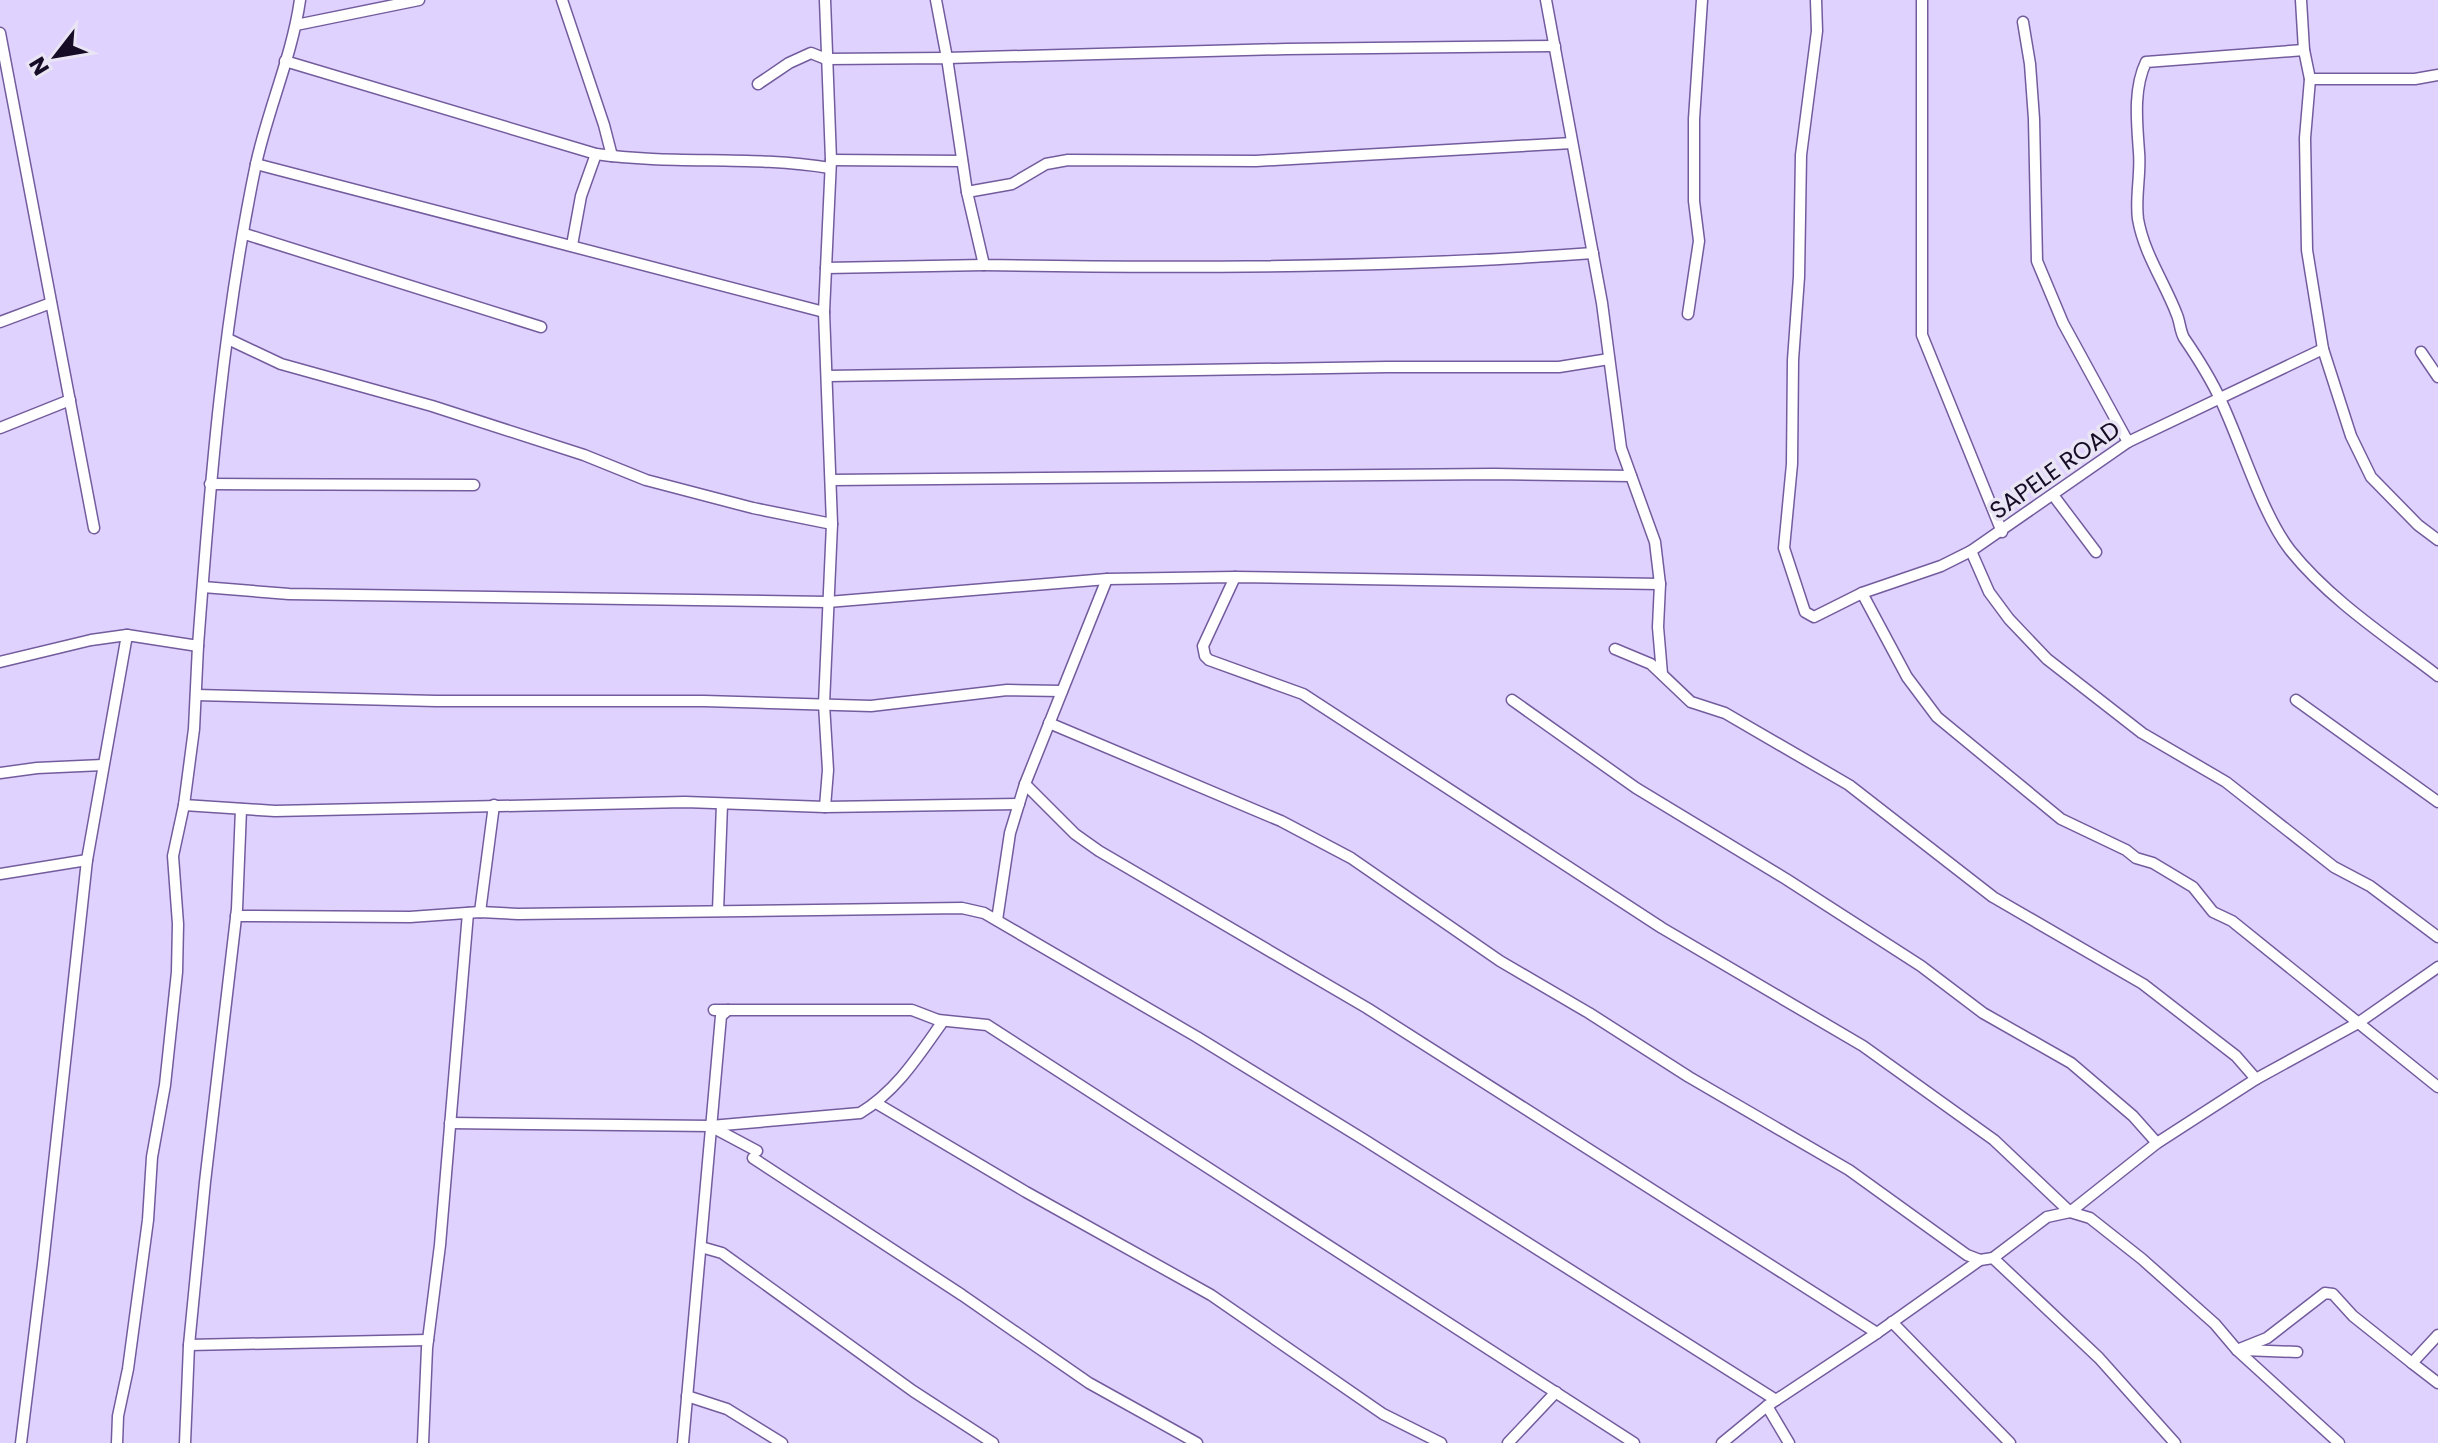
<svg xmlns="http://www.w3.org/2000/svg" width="2438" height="1443" viewBox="0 0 2438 1443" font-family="Poppins,sans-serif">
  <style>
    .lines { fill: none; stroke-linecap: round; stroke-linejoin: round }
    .street-casing { stroke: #735c9d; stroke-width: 13 }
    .street { stroke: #fff; stroke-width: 10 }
    .labels { text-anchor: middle; stroke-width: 7; stroke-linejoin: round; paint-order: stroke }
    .street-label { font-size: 24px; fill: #160c26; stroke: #e9e5f4 }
  </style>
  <rect width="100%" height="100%" fill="#e0d2fe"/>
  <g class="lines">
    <g class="street-casing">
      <g id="street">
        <polyline points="562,0 604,125 612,156"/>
        <polyline points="825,0 831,160 824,312 832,524 824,704 828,770 825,807 1019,804"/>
        <polyline points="936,0 947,58 1286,49 1555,46"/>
        <polyline points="1546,0 1602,303 1621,448 1655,542 1660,584 1658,627 1662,674"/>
        <polyline points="1816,0 1817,31 1801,155 1799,277 1793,360 1792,464 1784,548 1805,612 1814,617 1862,593 1941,566 1971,551 2128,442 2323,349"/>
        <polyline points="1922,0 1922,335 2002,532"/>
        <polyline points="2301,0 2304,50 2310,79 2305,138 2307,250 2323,349 2351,436 2371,477 2418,525 2438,540"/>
        <polyline points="2023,22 2030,64 2034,119 2037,261 2063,323 2128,442"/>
        <polyline points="296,25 419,0"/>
        <polyline points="0,33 94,528"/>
        <path d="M2304,50L2146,62C2133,89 2137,123 2139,152C2141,174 2135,198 2138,219C2144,254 2165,283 2177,315C2180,322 2180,331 2184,338C2197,357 2211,379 2221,401C2241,443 2262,514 2290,550C2330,600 2387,637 2438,676"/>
        <path d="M285,61L596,154C674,165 753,155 830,168"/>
        <polyline points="2310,79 2415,79 2438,75"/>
        <path d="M758,84L789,63L811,53L826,59L947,58L967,192L984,265C1187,269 1391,268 1593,253"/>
        <polyline points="831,160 962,161"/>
        <polyline points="256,164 824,312"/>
        <polyline points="967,192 1012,184 1046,164 1068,160 1256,161 1572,143"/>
        <polyline points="245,234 541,327"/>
        <polyline points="572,245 581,196 596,154"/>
        <polyline points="826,268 984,265"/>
        <polyline points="1688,314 1699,241 1694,201 1694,119 1702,0"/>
        <polyline points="0,322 51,303"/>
        <polyline points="228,339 281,364 432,406 584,455 646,480 753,508 832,524"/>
        <polyline points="2421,352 2438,377"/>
        <polyline points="828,376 1387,367 1559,367 1609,359"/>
        <polyline points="0,428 70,400"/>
        <polyline points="831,480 1494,474 1631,476"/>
        <polyline points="210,484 474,485"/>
        <polyline points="2053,495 2096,552"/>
        <polyline points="1971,551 1989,592 2009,619 2047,659 2142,733 2226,782 2334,867 2370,886 2438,937"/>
        <polyline points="1235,577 1203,646 1205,656 1209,660 1303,694 1662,928 1863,1046 1994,1140 2070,1212 2090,1218 2142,1259 2215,1324 2237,1350 2339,1443"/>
        <polyline points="203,587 289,594 828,602 1107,579 1235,577 1660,584"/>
        <polyline points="1862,593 1907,677 1937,717 2061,819 2126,850 2136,858 2153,863 2193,887 2213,912 2232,921 2438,1087"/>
        <polyline points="198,646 194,729 184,805 275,811 685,802 825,807"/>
        <polyline points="1615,649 1651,664 1691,702 1725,713 1849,785 1993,897 2143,984 2236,1056 2256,1079"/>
        <polyline points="0,662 91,640 127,635"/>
        <polyline points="196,695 436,701 704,701 871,706 1007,690 1062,691"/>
        <polyline points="1512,700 1636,788 1786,879 1921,966 1983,1013 2071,1063 2133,1116 2157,1143"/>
        <polyline points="2296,700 2438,802"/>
        <polyline points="1049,723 1281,821 1351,858 1500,961 1589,1013 1689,1077 1849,1170 1967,1255 1980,1260 1993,1258 2099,1358 2175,1443"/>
        <polyline points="0,773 37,768 103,765"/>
        <polyline points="1025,784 1075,834 1099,851 1367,1008 1877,1333"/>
        <polyline points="241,809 237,909 205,1182 189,1345 428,1340"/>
        <polyline points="0,874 87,860"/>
        <polyline points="718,911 722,804"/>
        <polyline points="480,912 494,805"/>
        <polyline points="236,916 410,917 480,912 518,914 962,908 984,913 1197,1037 1363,1139 1776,1400"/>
        <polyline points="997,920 1010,833 1025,784 1107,579"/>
        <polyline points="714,1010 912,1010 938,1020 987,1025 1634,1443"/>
        <polyline points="876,1103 1026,1192 1211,1295 1383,1414 1441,1443"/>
        <path d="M450,1123L711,1126L860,1113C896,1091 917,1058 941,1024L938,1020"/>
        <polyline points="712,1127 757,1151"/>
        <polyline points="753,1158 962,1295 1089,1383 1197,1443"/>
        <polyline points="701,1247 722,1253 913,1391 993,1443"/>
        <polyline points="1993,1258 2047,1217 2070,1212 2157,1143 2256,1079 2358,1023 2438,967"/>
        <polyline points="1892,1322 2010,1443"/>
        <polyline points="2438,1335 2412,1363 2438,1383"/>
        <polyline points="2237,1350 2267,1338 2325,1293 2333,1294 2353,1316 2412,1363"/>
        <polyline points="2243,1350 2297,1352"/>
        <polyline points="687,1396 727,1409 782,1443"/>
        <polyline points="1767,1406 1789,1443"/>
        <path d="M21,1443L43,1264L87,860L127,635L198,646C210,484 223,322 256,164C268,109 292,56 300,0"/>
        <polyline points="117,1443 118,1416 128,1369 148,1220 152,1157 165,1085 177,972 178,924 173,856 184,805"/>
        <polyline points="185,1443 189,1345"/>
        <polyline points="423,1443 427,1348 440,1245 468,913"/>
        <polyline points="683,1443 721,1016 728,1010"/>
        <polyline points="1508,1443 1556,1392"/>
        <polyline points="1722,1443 1767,1406 1877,1333 1980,1260"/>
      </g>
    </g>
    <use href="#street" class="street"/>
  </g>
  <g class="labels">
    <g class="street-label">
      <text transform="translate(2055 470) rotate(-35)" y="8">SAPELE ROAD</text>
    </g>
  </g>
  <g transform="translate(56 56) rotate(239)" stroke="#e9e5f4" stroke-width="6" paint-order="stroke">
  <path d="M0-6L14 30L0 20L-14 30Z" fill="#160c26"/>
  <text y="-12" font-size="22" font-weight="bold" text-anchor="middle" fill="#160c26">N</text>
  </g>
</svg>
